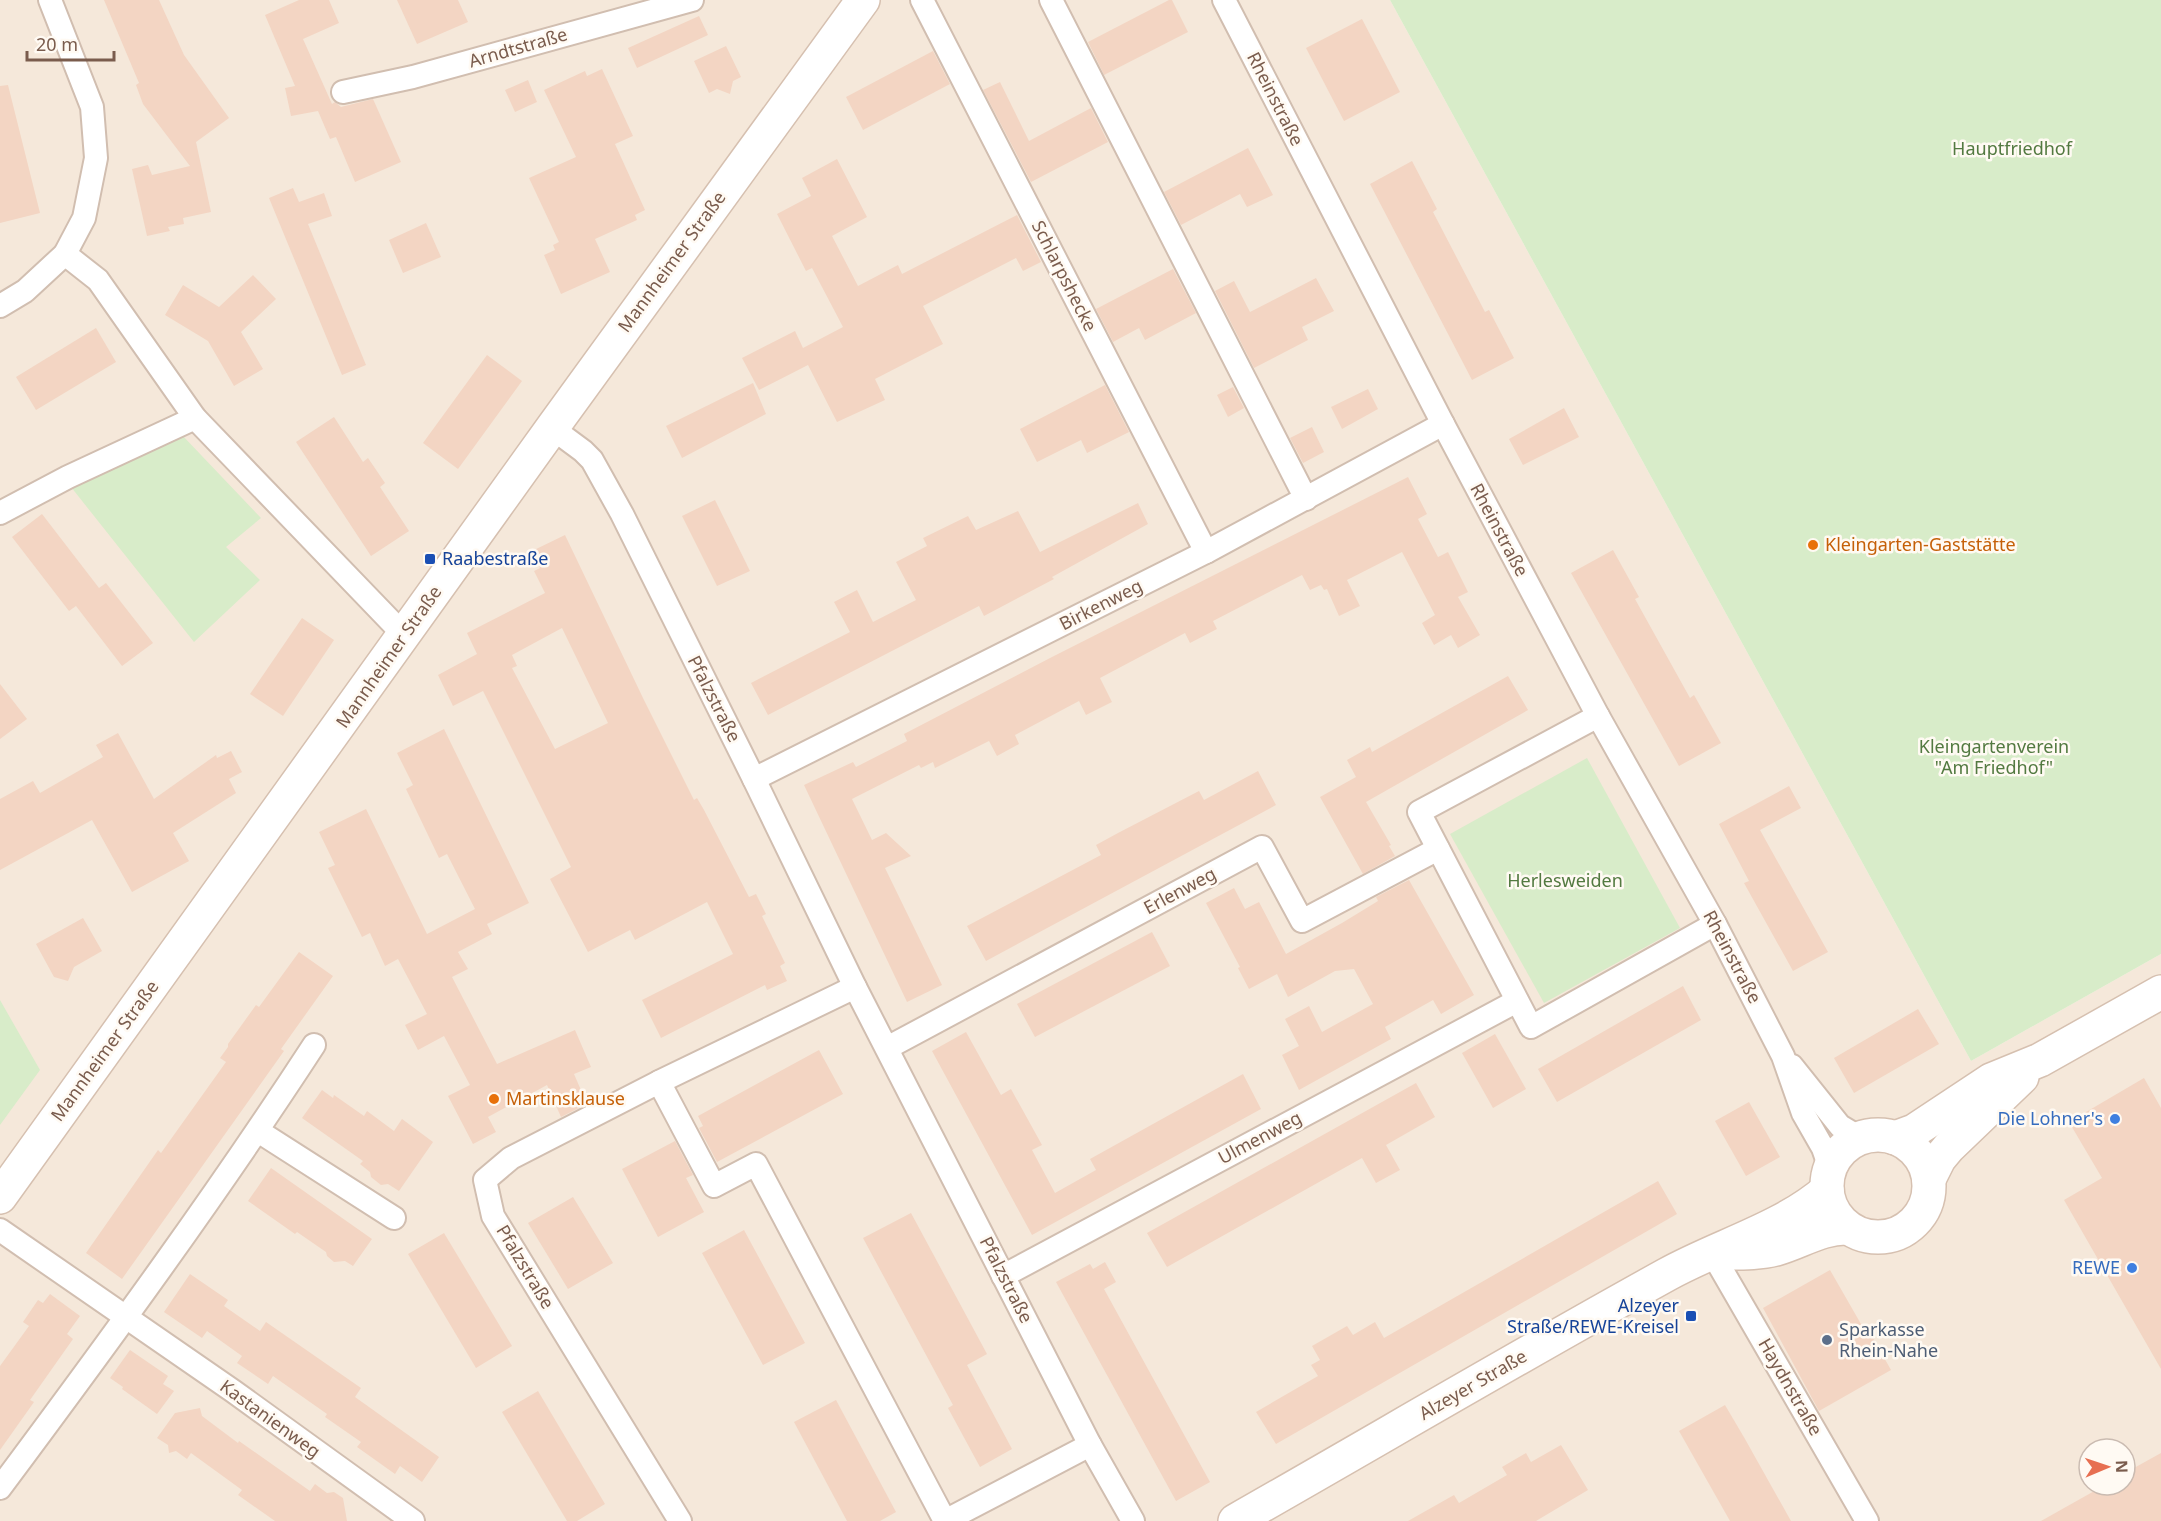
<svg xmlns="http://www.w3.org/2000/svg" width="2161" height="1521" viewBox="0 0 2161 1521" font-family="'Noto Sans',sans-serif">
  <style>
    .residential { fill: #f5e8da; fill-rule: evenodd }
    .green { fill: #d8ecc9 }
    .building { fill: #f3d5c3; fill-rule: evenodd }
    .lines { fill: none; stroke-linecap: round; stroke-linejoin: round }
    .street-casing { stroke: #d1beb0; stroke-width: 26 }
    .secondary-casing { stroke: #d6c0b0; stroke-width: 36 }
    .street { stroke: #fff; stroke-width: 22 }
    .secondary { stroke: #fff; stroke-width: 33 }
    .food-dot { fill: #e8710a; stroke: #fffaf3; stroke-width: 2 }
    .transit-dot { fill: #1a4fb4; stroke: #fffaf3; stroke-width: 2 }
    .shop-dot { fill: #3f7fe0; stroke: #fffaf3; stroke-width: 2 }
    .service-dot { fill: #5c6f8a; stroke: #fffaf3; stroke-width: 2 }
    .labels { text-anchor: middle; stroke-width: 5; stroke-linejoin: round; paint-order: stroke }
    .street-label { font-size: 18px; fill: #7a5c4d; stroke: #fffaf3 }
    .park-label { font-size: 18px; fill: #537a41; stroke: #fffaf3 }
    .food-label { font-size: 18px; fill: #c56008; stroke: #fffaf3; text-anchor: start }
    .transit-label { font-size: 18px; fill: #164399; stroke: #fffaf3; text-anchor: start }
    .shop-label { font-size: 18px; fill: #366cbe; stroke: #fffaf3; text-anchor: end }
    .service-label { font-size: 18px; fill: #4e5e75; stroke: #fffaf3; text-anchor: start }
  </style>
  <rect width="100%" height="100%" fill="#fdf6ec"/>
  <path class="residential" d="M0,0H1390L1971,1061L2161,954V1521H0ZM2089,1449H2125V1485H2089Z"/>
  <g class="green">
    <polygon points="1390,0 2161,0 2161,954 1971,1061"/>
    <polygon points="182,435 261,518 226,547 260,580 194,642 71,487"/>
    <polygon points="1587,758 1680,928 1544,1003 1450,834"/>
    <polygon points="0,1000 40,1070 0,1125"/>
  </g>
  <g class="building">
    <polygon points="104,0 159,0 184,55 229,118 196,142 211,212 183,218 184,224 168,227 170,231 147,236 132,169 148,165 152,175 190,166 143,104 136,85 139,83"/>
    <polygon points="299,0 329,0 339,23 303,39 332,104 335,102 341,107 373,99 401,162 355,182 336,137 330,139 318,111 291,116 285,88 295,86 265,15"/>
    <polygon points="397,0 458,0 468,22 417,44"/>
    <polygon points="1169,0 1172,0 1188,32 1104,75 1088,42"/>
    <polygon points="699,16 708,35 637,68 628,48"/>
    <polygon points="1362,19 1400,92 1344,121 1306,48"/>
    <polygon points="726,46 741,77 733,81 730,94 717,89 709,93 694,61"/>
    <polygon points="933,51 950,84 863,130 846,97"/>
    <polygon points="602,69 633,136 615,144 645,210 635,215 637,220 595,239 610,272 561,294 544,255 555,250 553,245 559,242 529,178 576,157 544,90 585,71 587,76"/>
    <polygon points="528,80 537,102 515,112 505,90"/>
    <polygon points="1000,82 1029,141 1091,108 1108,142 1031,182 983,90"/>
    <polygon points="8,85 40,213 0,223 0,86"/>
    <polygon points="1248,148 1273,195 1247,207 1240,194 1181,225 1164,192"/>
    <polygon points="837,159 867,217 832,236 858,286 898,265 902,274 1017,215 1041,262 1023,271 1016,258 923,306 943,344 875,379 885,400 837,422 808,365 759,390 742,358 795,331 803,348 843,327 812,268 806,271 777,214 811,196 802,178"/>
    <polygon points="1412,161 1437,209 1433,212 1485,312 1489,310 1514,358 1472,380 1370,184"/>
    <polygon points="293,188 299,202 324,193 332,216 308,224 366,365 342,375 269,198"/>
    <polygon points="426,223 441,257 403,273 389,240"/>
    <polygon points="1173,269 1196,313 1145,340 1139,328 1113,342 1096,309"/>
    <polygon points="253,275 276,299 241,332 263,369 234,386 208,341 165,315 183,285 219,307"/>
    <polygon points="1316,278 1334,311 1302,327 1308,340 1254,368 1215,291 1234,281 1250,312"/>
    <polygon points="96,328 116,362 36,410 16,377"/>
    <polygon points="487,355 522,381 458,469 423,443"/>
    <polygon points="753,383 766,414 682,458 666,426"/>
    <polygon points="1105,385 1129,432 1087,453 1081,440 1037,462 1020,429"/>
    <polygon points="1233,387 1244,408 1228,417 1217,395"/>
    <polygon points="1368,389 1378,409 1342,429 1331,407"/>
    <polygon points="1564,408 1579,437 1523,465 1509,439"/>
    <polygon points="334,417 363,462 368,458 385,483 380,487 409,531 371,556 296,442"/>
    <polygon points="1312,427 1324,452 1303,463 1290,438"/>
    <polygon points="1408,477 1427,514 1418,519 1438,557 1448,552 1468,592 1458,597 1480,635 1458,648 1451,635 1434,645 1422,623 1435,615 1402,552 1347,580 1360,606 1339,616 1327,589 1324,590 1321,585 1310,590 1302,575 1213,621 1217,629 1190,643 1185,633 1100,678 1112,702 1086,715 1079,701 1015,735 1019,744 997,756 989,741 935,768 933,762 921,768 919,765 852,799 872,840 886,833 911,856 885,868 942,985 907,1002 804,785 853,762 856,767 907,741 904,734 1052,657"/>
    <polygon points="715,500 750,571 717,586 682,516"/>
    <polygon points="1138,503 1148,524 1052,577 1054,579 984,616 979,606 768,715 751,683 850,632 834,602 857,590 873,622 916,600 896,562 927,546 923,538 968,516 976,530 1018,511 1040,552"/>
    <polygon points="42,514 99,588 106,583 153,643 122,666 76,606 69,611 12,537"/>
    <path d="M565,535L643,698L694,800L697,798L704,810L749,897L756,894L766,914L762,916L785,963L780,966L787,981L767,990L765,985L661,1038L642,1000L733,954L707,902L635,940L630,930L588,952L550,879L571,867L483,691L453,706L438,675L477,654L467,633L545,593L534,571L540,568L532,551ZM562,628L608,723L555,749L512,668L517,666L512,655Z"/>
    <polygon points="1613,550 1639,597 1635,599 1690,698 1694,695 1721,743 1679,766 1571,573"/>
    <polygon points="302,618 334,640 283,716 250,694"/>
    <polygon points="1508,676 1528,710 1366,802 1391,845 1389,846 1395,856 1363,874 1320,797 1356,777 1347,760 1370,747 1372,752"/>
    <polygon points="0,684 27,719 0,739"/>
    <polygon points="444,729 529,903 487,924 492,934 458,952 468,969 452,977 497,1064 575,1030 591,1067 574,1074 587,1104 561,1117 547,1085 488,1117 496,1132 473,1144 448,1096 470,1085 444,1036 418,1050 405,1025 427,1014 398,959 385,966 370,933 362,937 328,868 335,865 319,832 366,809 427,934 475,909 447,854 439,858 406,789 413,785 397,753"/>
    <polygon points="118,733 154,799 216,755 217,758 231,751 242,772 229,779 236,793 173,833 189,861 132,892 92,820 0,870 0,799 33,781 40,793 103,757 96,745"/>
    <polygon points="1258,771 1276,805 986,961 967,926 1101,855 1096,845 1118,833 1199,791 1204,800"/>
    <polygon points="1789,786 1801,808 1760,830 1828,952 1793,971 1744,883 1749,881 1719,824"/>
    <polygon points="1409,880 1474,995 1441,1014 1433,1000 1385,1027 1391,1039 1299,1090 1282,1055 1299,1046 1285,1019 1309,1006 1322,1032 1373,1004 1354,969 1335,971 1288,997 1277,974 1249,989 1238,968 1240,967 1206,903 1234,888 1245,909 1259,902 1286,954 1342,923 1378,901 1376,897"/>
    <polygon points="83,918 102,951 74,967 68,981 54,977 36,944"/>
    <polygon points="1152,932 1170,966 1035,1037 1017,1004"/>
    <polygon points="299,952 333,976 281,1049 284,1051 122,1279 86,1253 158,1150 161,1153 226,1062 220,1058 228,1047 228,1044 256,1005 259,1007"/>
    <polygon points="1683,986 1701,1020 1557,1102 1538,1069"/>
    <polygon points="1918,1009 1939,1044 1854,1093 1834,1058"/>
    <polygon points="966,1032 1001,1095 1011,1089 1042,1145 1032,1150 1055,1193 1096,1170 1090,1159 1243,1074 1261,1109 1032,1235 932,1051"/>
    <polygon points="1495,1034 1526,1089 1493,1108 1462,1053"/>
    <polygon points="819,1050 843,1094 717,1162 699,1128 703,1126 698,1116"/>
    <polygon points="2144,1078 2161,1108 2161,1369 2064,1200 2102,1178 2069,1122"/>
    <polygon points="1416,1083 1435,1117 1386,1145 1400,1170 1376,1183 1362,1158 1167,1267 1147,1233"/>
    <polygon points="322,1090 333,1098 334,1095 364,1116 367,1111 394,1131 402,1119 433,1142 399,1191 388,1184 381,1185 371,1177 370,1172 360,1164 363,1161 302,1118"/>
    <polygon points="1749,1102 1780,1157 1746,1176 1715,1121"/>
    <polygon points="675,1141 693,1175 686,1178 704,1212 658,1237 622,1169"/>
    <polygon points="271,1168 372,1239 353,1266 345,1261 334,1262 327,1256 326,1252 297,1232 295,1234 248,1201"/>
    <polygon points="1658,1181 1677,1214 1276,1444 1256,1412 1318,1376 1311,1365 1320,1360 1312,1346 1347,1326 1353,1335 1375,1322 1384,1338"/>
    <polygon points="573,1197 613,1263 568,1289 528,1223"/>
    <polygon points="911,1213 987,1354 967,1365 1012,1449 980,1467 948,1408 953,1405 863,1238"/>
    <polygon points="744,1230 805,1343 763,1365 702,1253"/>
    <polygon points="444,1233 512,1346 476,1368 408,1254"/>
    <polygon points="1105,1262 1116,1282 1104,1289 1210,1482 1176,1501 1056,1282 1090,1264 1093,1269"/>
    <polygon points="1830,1270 1865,1331 1868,1329 1891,1370 1819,1411 1763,1308"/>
    <polygon points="190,1274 228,1300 224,1306 260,1331 266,1322 361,1388 355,1397 439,1457 422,1482 400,1466 395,1474 357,1447 361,1442 325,1417 327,1414 273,1376 268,1384 237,1363 242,1356 207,1331 202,1338 164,1312"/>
    <polygon points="50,1294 80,1316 67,1334 73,1339 30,1400 34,1402 0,1450 0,1366 29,1326 23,1322 38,1300 43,1303"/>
    <polygon points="130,1350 168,1376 163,1384 174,1391 157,1414 122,1389 123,1387 110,1378"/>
    <polygon points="538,1391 605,1504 577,1521 567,1521 502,1412"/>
    <polygon points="836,1400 896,1512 880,1521 847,1521 794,1422"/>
    <polygon points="1725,1405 1745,1439 1791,1521 1730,1521 1679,1431"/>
    <polygon points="200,1408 202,1416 238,1443 239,1441 310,1491 315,1484 327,1493 334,1492 343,1498 347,1521 275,1521 238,1495 242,1490 191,1453 187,1459 176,1451 169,1453 168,1445 157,1438 175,1413"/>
    <polygon points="1561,1445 1588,1490 1536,1521 1408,1521 1454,1495 1459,1503 1507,1475 1502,1467 1526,1453 1531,1462"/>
    <polygon points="2161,1453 2161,1521 2041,1521 2105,1485 2125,1485 2125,1473"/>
  </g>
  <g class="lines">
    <g class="street-casing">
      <g id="street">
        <polyline points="50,0 92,107 96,158 84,218 65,254 98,280 195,418 405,636"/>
        <polyline points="922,0 1206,552"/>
        <polyline points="1051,0 1306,499"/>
        <polyline points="1224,0 1443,424 1598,716 1715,924 1783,1056 1803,1113 1823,1148 1830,1168"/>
        <polyline points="343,92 413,77 692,0"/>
        <polyline points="0,306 25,291 65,254"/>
        <polyline points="552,428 583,451 592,460 622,514 754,779 855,987 1090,1445 1133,1521"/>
        <polyline points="0,513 68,477 195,418"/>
        <polyline points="1598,716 1419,812 1531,1027 1715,924"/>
        <polyline points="754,779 1206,552 1443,424"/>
        <polyline points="887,1048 1262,847 1302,921 1438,849"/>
        <polyline points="1792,1066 1840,1126 1860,1138"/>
        <polyline points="659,1082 714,1186 756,1164 945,1521"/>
        <polyline points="258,1131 394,1218"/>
        <polyline points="0,1230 233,1391 413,1521"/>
        <polyline points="1712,1253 1867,1521"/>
        <polyline points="1003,1276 1517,1001"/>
        <path d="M0,1488C108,1343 215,1197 314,1045"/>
        <polyline points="680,1521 493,1216 485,1180 511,1158 659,1082 855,987"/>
        <polyline points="945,1521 1090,1445"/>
      </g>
    </g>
    <g class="secondary-casing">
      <g id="secondary">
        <circle cx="1878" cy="1186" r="51"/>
        <polyline points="1895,1138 1914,1131 1991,1080 2040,1060 2161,992"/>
        <polyline points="1929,1179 1939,1159 1949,1147 2022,1077"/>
        <polyline points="0,1197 552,428 863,0"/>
        <path d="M1729,1253C1745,1253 1761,1253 1776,1249C1801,1242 1822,1227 1848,1228"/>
        <path d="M1235,1521C1379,1439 1521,1355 1666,1275C1718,1246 1782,1229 1827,1190"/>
      </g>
    </g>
    <use href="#street" class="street"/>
    <use href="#secondary" class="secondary"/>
  </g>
  <g class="food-dot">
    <circle cx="1813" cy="545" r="6"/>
    <circle cx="494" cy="1099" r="6"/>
  </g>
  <g class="transit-dot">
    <rect x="424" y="553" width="12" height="12" rx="3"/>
    <rect x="1685" y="1310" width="12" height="12" rx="3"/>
  </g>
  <g class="shop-dot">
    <circle cx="2115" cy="1119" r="6"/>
    <circle cx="2132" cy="1268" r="6"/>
  </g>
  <circle class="service-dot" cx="1827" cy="1340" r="6"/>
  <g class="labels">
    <g class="street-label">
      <text transform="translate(518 48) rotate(-16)" y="6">Arndtstraße</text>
      <text transform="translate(1275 99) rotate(63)" y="6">Rheinstraße</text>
      <text transform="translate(672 262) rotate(-54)" y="6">Mannheimer Straße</text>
      <text transform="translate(1064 276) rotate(63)" y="6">Schlarpshecke</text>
      <text transform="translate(1499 530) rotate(62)" y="6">Rheinstraße</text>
      <text transform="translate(1101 605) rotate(-27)" y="6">Birkenweg</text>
      <text transform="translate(389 657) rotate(-55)" y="6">Mannheimer Straße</text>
      <text transform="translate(714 699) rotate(63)" y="6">Pfalzstraße</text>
      <text transform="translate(1180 891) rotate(-28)" y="6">Erlenweg</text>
      <text transform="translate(1732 957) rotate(62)" y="6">Rheinstraße</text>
      <text transform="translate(105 1051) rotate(-54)" y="6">Mannheimer Straße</text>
      <text transform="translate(1260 1138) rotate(-28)" y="6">Ulmenweg</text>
      <text transform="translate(525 1267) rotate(59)" y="6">Pfalzstraße</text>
      <text transform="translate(1006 1280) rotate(63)" y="6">Pfalzstraße</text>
      <text transform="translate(1473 1385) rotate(-30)" y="6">Alzeyer Straße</text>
      <text transform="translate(1790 1387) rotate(60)" y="6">Haydnstraße</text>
      <text transform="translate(270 1419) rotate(36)" y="6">Kastanienweg</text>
    </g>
    <g class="park-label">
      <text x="2012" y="155">Hauptfriedhof</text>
      <text x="1994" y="753">Kleingartenverein<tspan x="1994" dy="21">"Am Friedhof"</tspan></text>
      <text x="1565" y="887">Herlesweiden</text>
    </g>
    <g class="food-label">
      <text x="1825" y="551">Kleingarten-Gaststätte</text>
      <text x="506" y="1105">Martinsklause</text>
    </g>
    <g class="transit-label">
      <text x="442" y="565">Raabestraße</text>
      <text x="1679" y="1312" text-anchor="end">Alzeyer<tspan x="1679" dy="21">Straße/REWE-Kreisel</tspan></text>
    </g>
    <g class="shop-label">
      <text x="2103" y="1125">Die Lohner's</text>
      <text x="2120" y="1274">REWE</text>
    </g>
    <g class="service-label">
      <text x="1839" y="1336">Sparkasse<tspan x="1839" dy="21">Rhein-Nahe</tspan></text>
    </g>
  </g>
  <g transform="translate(2107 1467) rotate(88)"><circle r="28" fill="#fffaf3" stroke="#cabbb1" stroke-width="1.5"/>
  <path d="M0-4.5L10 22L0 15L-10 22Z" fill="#e76f51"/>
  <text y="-9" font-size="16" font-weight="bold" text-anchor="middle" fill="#7a5c4d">N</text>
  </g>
  <path d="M27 51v9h87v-9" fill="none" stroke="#7a5c4d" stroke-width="3"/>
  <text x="36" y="51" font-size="18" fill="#7a5c4d" stroke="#fffaf3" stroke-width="4.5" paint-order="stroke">20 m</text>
</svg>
